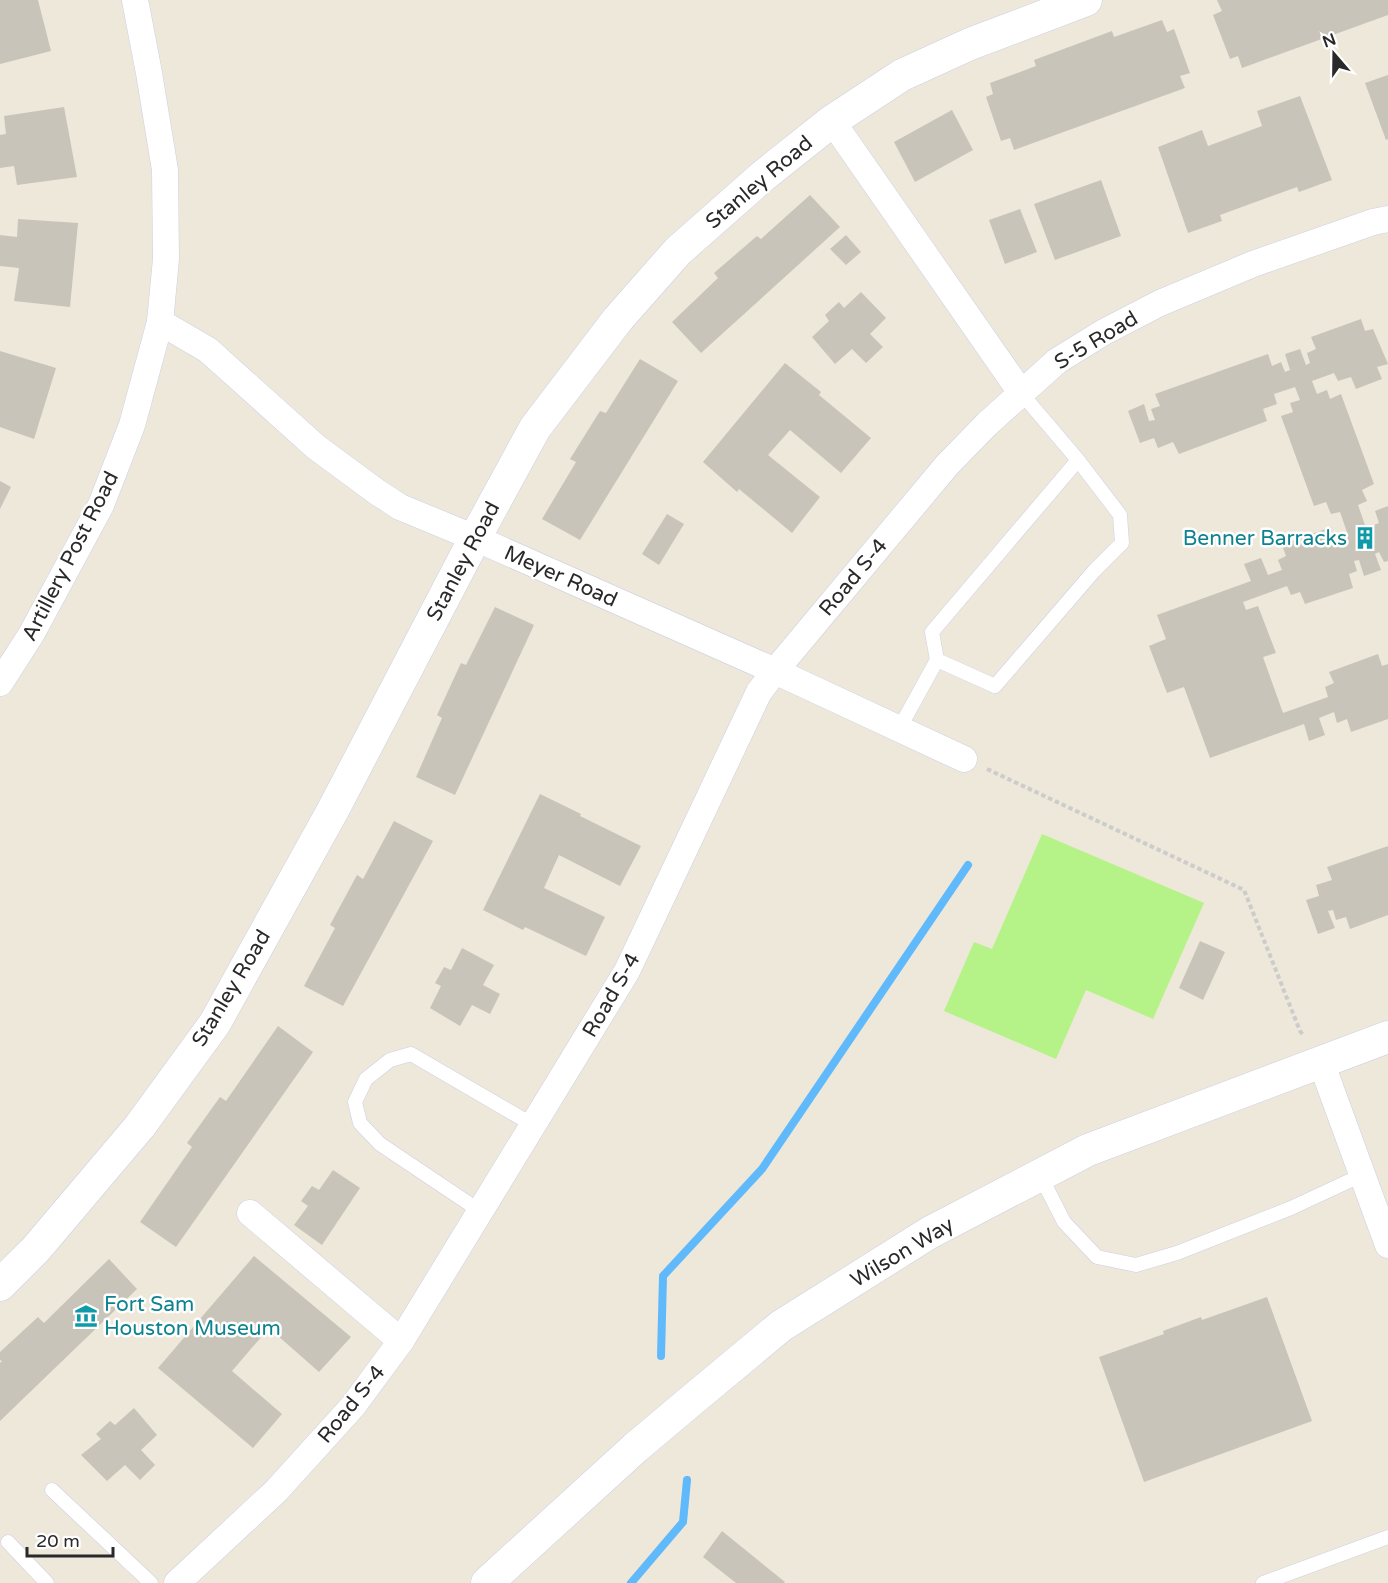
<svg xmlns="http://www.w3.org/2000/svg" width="1388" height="1583" viewBox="0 0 1388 1583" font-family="'Varela Round',sans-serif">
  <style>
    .pitch { fill: #b5f389 }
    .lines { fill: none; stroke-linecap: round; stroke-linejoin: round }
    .stream { stroke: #60b9fb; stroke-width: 8 }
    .building { fill: #c8c4b9 }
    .service-casing { stroke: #cecfe4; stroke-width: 15 }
    .minor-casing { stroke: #cecfe4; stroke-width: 27 }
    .tertiary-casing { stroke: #cecfe4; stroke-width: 33 }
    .path { stroke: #ccc; stroke-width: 4; stroke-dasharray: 4.5 3; stroke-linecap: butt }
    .service { stroke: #fff; stroke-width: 14 }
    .minor { stroke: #fff; stroke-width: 26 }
    .tertiary { stroke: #fff; stroke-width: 32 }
    .labels { text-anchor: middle; stroke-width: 5; stroke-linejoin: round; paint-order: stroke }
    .street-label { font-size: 21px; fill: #292929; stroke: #fff }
    .culture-label { font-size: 21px; fill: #0d838f; stroke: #fff; text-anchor: end }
  </style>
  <rect width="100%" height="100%" fill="#ede8d9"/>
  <polygon class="pitch" points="1042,834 1204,903 1153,1019 1086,990 1056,1059 944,1011 974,942 992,949"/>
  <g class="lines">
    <g class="stream">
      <polyline points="661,1356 663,1276 762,1169 968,865"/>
      <polyline points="631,1583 683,1522 687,1480"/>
    </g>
  </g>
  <g class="building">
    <polygon points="0,0 38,0 51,51 0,64"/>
    <polygon points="1217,0 1388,0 1388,15 1242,68 1238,56 1230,59 1213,15 1222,11"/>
    <polygon points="1162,20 1167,32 1174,29 1190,73 1180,76 1185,88 1014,150 1010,138 1001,141 986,97 993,94 990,83 1036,66 1034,60 1112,31 1114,37"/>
    <polygon points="1388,75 1388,139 1386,140 1365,83"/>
    <polygon points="1300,96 1332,180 1299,192 1297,187 1220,215 1222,221 1188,233 1158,147 1202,130 1208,146 1262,126 1257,111"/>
    <polygon points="64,107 77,177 17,185 14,166 0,168 0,135 6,134 4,116"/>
    <polygon points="952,110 973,150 915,182 894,142"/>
    <polygon points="1101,180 1121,236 1055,260 1034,204"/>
    <polygon points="810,195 840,227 701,353 672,322 718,278 714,273 757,236 761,239"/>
    <polygon points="1020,209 1037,252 1005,264 989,220"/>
    <polygon points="18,219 78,223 70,307 14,301 19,268 0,266 0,235 17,237"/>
    <polygon points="846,235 861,252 846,265 830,249"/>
    <polygon points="861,292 886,318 870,334 883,347 866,363 852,349 835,364 812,337 829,321 825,315 839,302 844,308"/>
    <polygon points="1361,319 1365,331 1373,329 1388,364 1377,367 1382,379 1356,389 1351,377 1338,381 1334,373 1312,381 1317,394 1327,390 1330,399 1341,394 1374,484 1362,490 1367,501 1358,505 1366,528 1379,523 1375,511 1388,506 1388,561 1384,562 1379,552 1375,554 1381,570 1364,576 1359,560 1354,561 1357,571 1349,574 1353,588 1305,604 1300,592 1291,595 1287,586 1243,602 1246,610 1258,606 1276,653 1263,657 1283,713 1328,697 1325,687 1334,683 1329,672 1378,654 1382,666 1388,664 1388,719 1351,732 1347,719 1337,723 1334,712 1319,718 1325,735 1309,741 1304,724 1210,758 1184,687 1167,693 1149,646 1166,639 1157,615 1251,581 1244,564 1261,558 1268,575 1282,570 1278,560 1286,556 1282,545 1331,527 1335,540 1348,535 1340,512 1331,514 1326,502 1314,506 1281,416 1293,412 1290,403 1300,400 1295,387 1274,394 1277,404 1263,409 1267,421 1179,454 1173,442 1158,448 1154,438 1140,443 1128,411 1144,404 1149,421 1155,420 1151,409 1160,406 1155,394 1268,354 1272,366 1281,362 1285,372 1290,370 1285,354 1300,349 1306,365 1310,363 1307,353 1316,349 1311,337"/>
    <polygon points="0,351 56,368 34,439 0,427"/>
    <polygon points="640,359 678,381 580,540 542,519 576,462 570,459 600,411 606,413"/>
    <polygon points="785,363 821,392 819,395 871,438 841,473 790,430 768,455 820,497 792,533 739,489 737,492 703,462"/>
    <polygon points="0,481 11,487 0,509"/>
    <polygon points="667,514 684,524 659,565 642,554"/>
    <polygon points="495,607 534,625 455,795 416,777 442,718 437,715 461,663 466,665"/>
    <polygon points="540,794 581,814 580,816 641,846 620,886 559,855 544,888 605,917 586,956 525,927 523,930 483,910"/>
    <polygon points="394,821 433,841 343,1006 304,986 335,928 330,925 357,875 363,879"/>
    <polygon points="1388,846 1388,915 1350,929 1346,917 1336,920 1333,910 1328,911 1335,928 1318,934 1306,900 1319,896 1316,885 1332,880 1327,867"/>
    <polygon points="1200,941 1225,952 1203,1000 1179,988"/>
    <polygon points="462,948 494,965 483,985 500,994 490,1014 472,1005 460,1026 430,1008 441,986 435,983 444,967 451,970"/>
    <polygon points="278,1026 313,1052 176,1247 140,1222 192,1147 187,1143 220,1097 226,1101"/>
    <polygon points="333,1170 360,1188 322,1245 294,1225 308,1206 301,1201 312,1186 319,1190"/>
    <polygon points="254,1256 351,1337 319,1372 269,1328 232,1371 282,1414 253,1448 158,1368"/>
    <polygon points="109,1259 137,1289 0,1421 0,1363 2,1361 0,1360 0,1352 38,1317 44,1323"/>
    <polygon points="1267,1297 1312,1421 1144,1482 1099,1357 1164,1334 1163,1331 1201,1317 1202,1320"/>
    <polygon points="134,1408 157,1435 141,1450 155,1465 140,1480 125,1465 107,1481 81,1455 101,1439 96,1434 110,1421 115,1425"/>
    <polygon points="722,1531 785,1582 784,1583 736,1583 703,1557"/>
  </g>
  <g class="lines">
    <g class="service-casing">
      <g id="service">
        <polyline points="1022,394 1078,460 1120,515 1122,543 1094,571 995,686 937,660 932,632 1078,460"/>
        <polyline points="899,729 937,660"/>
        <polyline points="1040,1175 1064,1222 1097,1257 1136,1265 1177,1253 1291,1208 1362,1175"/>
        <polyline points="480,1211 380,1144 360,1123 355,1102 366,1079 390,1060 411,1054 533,1125"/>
        <polyline points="52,1490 151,1583"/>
        <polyline points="8,1542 47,1583"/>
        <polyline points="1263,1583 1388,1537"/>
      </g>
    </g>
    <g class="minor-casing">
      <g id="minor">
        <polyline points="832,121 1022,394"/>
        <polyline points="160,322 208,350 316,447 377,492 400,507 475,538 775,671 964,759"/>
        <polyline points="0,683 32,633 101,505 132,425 160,322 166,259 165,170 149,73 135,0"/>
        <polyline points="1321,1062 1388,1245"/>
        <polyline points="250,1213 401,1341"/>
        <polyline points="177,1583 276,1491 353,1406 401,1341 627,971 759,692 775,671 947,465 987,424 1057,361 1104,332 1160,303 1253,264 1373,222 1388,219"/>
      </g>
    </g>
    <g class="tertiary-casing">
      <g id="tertiary">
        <polyline points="0,1285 36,1249 140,1126 215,1023 333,810 475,538 535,428 618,319 678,251 763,176 832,121 902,75 970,44 1086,0"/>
        <polyline points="487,1583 635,1448 692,1400 781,1326 929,1233 1088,1150 1388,1037"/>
      </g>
    </g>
    <polyline class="path" points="987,769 1244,890 1300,1031 1304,1036"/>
    <use href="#service" class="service"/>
    <use href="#minor" class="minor"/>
    <use href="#tertiary" class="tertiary"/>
  </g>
  <defs>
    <g id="building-bare" transform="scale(1.8)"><path d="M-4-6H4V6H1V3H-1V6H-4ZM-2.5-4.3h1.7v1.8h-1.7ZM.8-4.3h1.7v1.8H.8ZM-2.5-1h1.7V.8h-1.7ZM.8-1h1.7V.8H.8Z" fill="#0f9aa8" stroke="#fff" stroke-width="2.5" paint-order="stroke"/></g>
    <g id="museum-bare" transform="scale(1.8)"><path d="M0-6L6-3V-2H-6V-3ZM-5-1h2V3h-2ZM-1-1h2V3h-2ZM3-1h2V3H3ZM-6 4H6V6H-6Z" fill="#0f9aa8" stroke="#fff" stroke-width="2.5" paint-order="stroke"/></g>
  </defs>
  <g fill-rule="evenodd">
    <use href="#building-bare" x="1365" y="538"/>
    <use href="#museum-bare" x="86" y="1316"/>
  </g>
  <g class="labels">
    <g class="street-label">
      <text transform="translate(759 182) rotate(-40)" y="7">Stanley Road</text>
      <text transform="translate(1096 340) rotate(-31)" y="7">S-5 Road</text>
      <text transform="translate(70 556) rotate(-63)" y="7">Artillery Post Road</text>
      <text transform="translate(463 561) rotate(-62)" y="7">Stanley Road</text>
      <text transform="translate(561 576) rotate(24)" y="7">Meyer Road</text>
      <text transform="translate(853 577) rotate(-50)" y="7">Road S-4</text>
      <text transform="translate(231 988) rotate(-59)" y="7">Stanley Road</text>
      <text transform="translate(611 995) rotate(-60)" y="7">Road S-4</text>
      <text transform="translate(902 1252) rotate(-31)" y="7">Wilson Way</text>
      <text transform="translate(351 1404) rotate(-51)" y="7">Road S-4</text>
    </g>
    <g class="culture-label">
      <text x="1347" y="545">Benner Barracks</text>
      <text x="104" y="1311" text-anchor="start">Fort Sam<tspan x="104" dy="24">Houston Museum</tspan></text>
    </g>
  </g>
  <g transform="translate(1334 54) rotate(340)" stroke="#ffffff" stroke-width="4.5" paint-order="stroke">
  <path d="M0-4.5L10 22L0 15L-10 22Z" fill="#292929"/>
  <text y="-9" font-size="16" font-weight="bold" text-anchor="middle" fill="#292929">N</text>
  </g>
  <path d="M27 1547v9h86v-9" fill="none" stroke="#292929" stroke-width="3"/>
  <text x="36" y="1547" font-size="18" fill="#292929" stroke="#ffffff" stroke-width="4.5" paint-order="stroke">20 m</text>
</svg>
